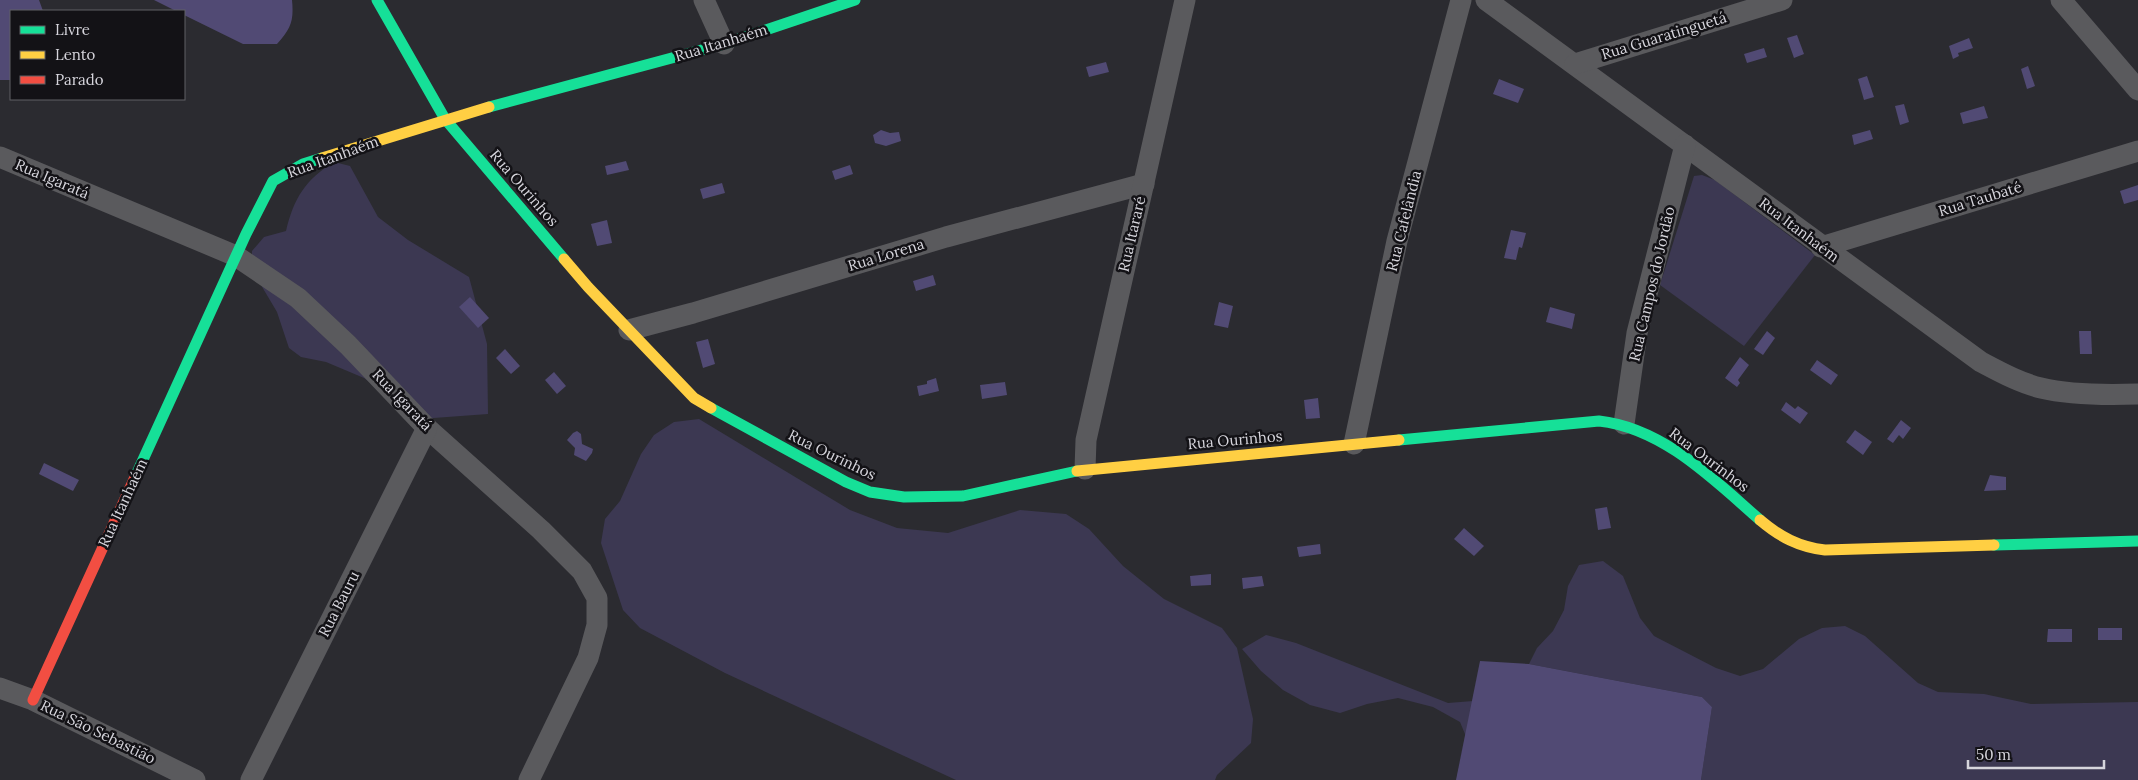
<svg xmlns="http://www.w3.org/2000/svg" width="2138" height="780" viewBox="0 0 2138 780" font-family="Lora,serif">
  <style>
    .green { fill: #3c3852 }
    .water { fill: #514a74 }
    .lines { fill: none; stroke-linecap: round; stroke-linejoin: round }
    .street { stroke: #5a5a5d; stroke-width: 21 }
    .fast { stroke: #16e098; stroke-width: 11 }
    .slow { stroke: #ffcf43; stroke-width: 11 }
    .jam { stroke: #f24e42; stroke-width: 11 }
    .labels { text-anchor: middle; stroke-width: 5; stroke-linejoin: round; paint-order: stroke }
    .street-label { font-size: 15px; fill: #d6d5dc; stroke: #131216 }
  </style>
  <rect width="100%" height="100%" fill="#2b2b30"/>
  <g class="green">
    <path d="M334,162L350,166L378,217L408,240L469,277L487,344L488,414L420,419L364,378L326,362L301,357L289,348L277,312L252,270V251L264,237L286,231C294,198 305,180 334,162Z"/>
    <polygon points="1702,175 1715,180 1815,255 1744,346 1660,285 1694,176"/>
    <polygon points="699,419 850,510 897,528 948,533 1020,510 1066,514 1089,529 1123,566 1164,599 1222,628 1237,648 1253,719 1251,743 1217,775 1215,780 956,780 725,673 640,628 623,610 601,543 605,519 620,501 641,454 654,435 674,422"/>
    <polygon points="1603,561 1623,576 1640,618 1654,636 1716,668 1740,676 1763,669 1799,639 1822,628 1845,626 1865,636 1918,683 1938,692 1984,694 2031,704 2138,702 2138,780 1701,780 1712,707 1702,697 1529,664 1537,648 1553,631 1564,610 1568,586 1579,565"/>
    <polygon points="1266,635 1296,643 1448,703 1537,696 1472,751 1460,722 1433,707 1398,698 1367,704 1340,713 1310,705 1283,690 1261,671 1242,649"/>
  </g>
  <g class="water">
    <polygon points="0,0 39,0 43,11 11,11 11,80 0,80"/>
    <path d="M154,0H292C294,21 291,28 277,44H243L184,15V11H176Z"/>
    <polygon points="1797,35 1804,54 1794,58 1787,38"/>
    <polygon points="1969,38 1973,48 1958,53 1959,56 1953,59 1949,46"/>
    <polygon points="1764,48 1767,57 1747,63 1744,54"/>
    <polygon points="1106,62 1109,72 1089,77 1086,67"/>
    <polygon points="2028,66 2035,86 2027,89 2021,69"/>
    <polygon points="1867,76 1874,97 1864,100 1858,79"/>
    <polygon points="1499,79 1524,89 1518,103 1493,94"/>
    <polygon points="1904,104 1909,122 1900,125 1895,106"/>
    <polygon points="1984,106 1988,118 1963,124 1960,113"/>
    <polygon points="881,130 890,133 899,132 901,141 886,146 875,143 873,135"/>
    <polygon points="1870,130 1873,139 1854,145 1852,135"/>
    <polygon points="626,161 629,170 607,175 605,166"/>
    <polygon points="850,165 853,174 835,180 832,171"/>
    <polygon points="722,183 725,193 703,199 700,189"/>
    <polygon points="2138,185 2138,200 2124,204 2120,191"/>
    <polygon points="607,220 612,243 597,246 591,224"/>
    <polygon points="1511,230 1526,233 1522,248 1519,247 1516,260 1504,258"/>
    <polygon points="933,275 936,285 916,291 913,281"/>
    <polygon points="470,297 489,318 478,328 459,307"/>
    <polygon points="1219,302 1233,306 1228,328 1214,325"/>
    <polygon points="1550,307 1575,314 1572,329 1546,322"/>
    <polygon points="1767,331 1775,338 1763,355 1754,349"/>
    <polygon points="2079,331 2091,331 2092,354 2080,354"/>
    <polygon points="708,339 715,364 703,368 696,342"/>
    <polygon points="505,349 520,366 511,374 496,358"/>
    <polygon points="1740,357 1749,365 1738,380 1740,383 1737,387 1725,378"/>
    <polygon points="1817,360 1838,375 1831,385 1810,370"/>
    <polygon points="554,372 566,386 557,394 545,380"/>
    <polygon points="936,378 939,391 919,396 917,386 927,384 927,381"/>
    <polygon points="1005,382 1007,395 982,399 980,385"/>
    <polygon points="1318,398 1320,418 1306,419 1304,400"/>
    <polygon points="1786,402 1795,409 1798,406 1808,413 1800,424 1781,410"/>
    <polygon points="1901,420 1911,428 1903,439 1899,435 1893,443 1887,439"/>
    <polygon points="1855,430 1872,442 1863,455 1846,442"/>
    <polygon points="577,431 581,434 582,444 593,449 592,453 586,461 574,455 575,448 567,440 573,433"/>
    <polygon points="44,463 79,480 73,491 39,474"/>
    <polygon points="1990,475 2006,477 2006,490 1984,491"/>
    <polygon points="1607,507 1611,528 1598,530 1595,509"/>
    <polygon points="1464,528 1484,546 1474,556 1454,539"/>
    <polygon points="1320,544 1321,554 1299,557 1297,547"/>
    <polygon points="1211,574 1211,585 1191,586 1190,576"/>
    <polygon points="1262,576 1264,586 1243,589 1242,578"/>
    <rect x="2098" y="628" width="24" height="12"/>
    <polygon points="2048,629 2072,629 2072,642 2047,642"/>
    <polygon points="1480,661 1529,664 1702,697 1712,707 1701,780 1456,780"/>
  </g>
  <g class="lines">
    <g class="street">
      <polyline points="704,0 724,44"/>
      <path d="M1486,0L1981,362C2000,372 2020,383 2041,388C2070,395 2109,395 2138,394"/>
      <polyline points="2061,0 2138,90"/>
      <polyline points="1575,64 1782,0"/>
      <polyline points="0,157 236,256 298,298 348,345 427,428 541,530 582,571 597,598 597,625 588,658 529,780"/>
      <polyline points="1821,247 2138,151"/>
      <polyline points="629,330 693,313 946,237 1144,184"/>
      <polyline points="1624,424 1637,333 1685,145"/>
      <polyline points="1354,444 1397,241 1461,0"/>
      <polyline points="1085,469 1086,440 1185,0"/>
      <polyline points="0,688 33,700 195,780"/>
      <polyline points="251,780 427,428"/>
    </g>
    <g class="fast">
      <polyline points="377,0 445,119 564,259"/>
      <polyline points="489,107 724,44 855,0"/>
      <polyline points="711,408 846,482 870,492 904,497 963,496 1077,471"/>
      <path d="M1399,440L1599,421C1663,428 1713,479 1760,520"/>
      <polyline points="136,475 246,234 273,181 303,164 322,158"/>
      <polyline points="1994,545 2138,541"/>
    </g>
    <g class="slow">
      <polyline points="322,158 489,107"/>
      <polyline points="564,259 588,287 694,398 711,408"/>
      <polyline points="1077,471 1399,440"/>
      <path d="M1760,520C1780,537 1799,547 1825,550L1994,545"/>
    </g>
    <polyline class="jam" points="33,700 136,475"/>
  </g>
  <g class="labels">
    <g class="street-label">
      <text transform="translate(1664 36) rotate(-17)" y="5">Rua Guaratinguetá</text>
      <text transform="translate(721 43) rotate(-17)" y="5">Rua Itanhaém</text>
      <text transform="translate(333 157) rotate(-20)" y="5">Rua Itanhaém</text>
      <text transform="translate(52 179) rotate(23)" y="5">Rua Igaratá</text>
      <text transform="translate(524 188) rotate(49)" y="5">Rua Ourinhos</text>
      <text transform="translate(1980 199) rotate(-17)" y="5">Rua Taubaté</text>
      <text transform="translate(1404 221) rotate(-76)" y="5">Rua Cafelândia</text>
      <text transform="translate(1799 230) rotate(37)" y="5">Rua Itanhaém</text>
      <text transform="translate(1132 234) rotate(-77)" y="5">Rua Itararé</text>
      <text transform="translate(886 255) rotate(-17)" y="5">Rua Lorena</text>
      <text transform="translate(1652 284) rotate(-77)" y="5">Rua Campos do Jordão</text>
      <text transform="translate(402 400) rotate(46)" y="5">Rua Igaratá</text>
      <text transform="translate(1235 440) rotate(-5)" y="5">Rua Ourinhos</text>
      <text transform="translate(832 455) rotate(26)" y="5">Rua Ourinhos</text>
      <text transform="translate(1709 460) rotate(37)" y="5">Rua Ourinhos</text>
      <text transform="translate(123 503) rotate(-65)" y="5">Rua Itanhaém</text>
      <text transform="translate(339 604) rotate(-63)" y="5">Rua Bauru</text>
      <text transform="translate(98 732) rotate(26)" y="5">Rua São Sebastião</text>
    </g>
  </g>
  <rect x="10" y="10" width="175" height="90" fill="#131216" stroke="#616065"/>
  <rect x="20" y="26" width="25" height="8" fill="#16e098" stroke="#616065"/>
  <text x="55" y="35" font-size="15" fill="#d6d5dc">Livre</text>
  <rect x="20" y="51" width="25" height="8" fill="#ffcf43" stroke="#616065"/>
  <text x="55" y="60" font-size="15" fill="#d6d5dc">Lento</text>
  <rect x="20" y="76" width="25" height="8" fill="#f24e42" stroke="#616065"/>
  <text x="55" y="85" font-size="15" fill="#d6d5dc">Parado</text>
  <path d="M1968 760v8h136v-8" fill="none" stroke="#d6d5dc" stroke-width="2.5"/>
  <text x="1976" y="760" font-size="15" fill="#d6d5dc" stroke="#131216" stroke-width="4" paint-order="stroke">50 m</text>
</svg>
